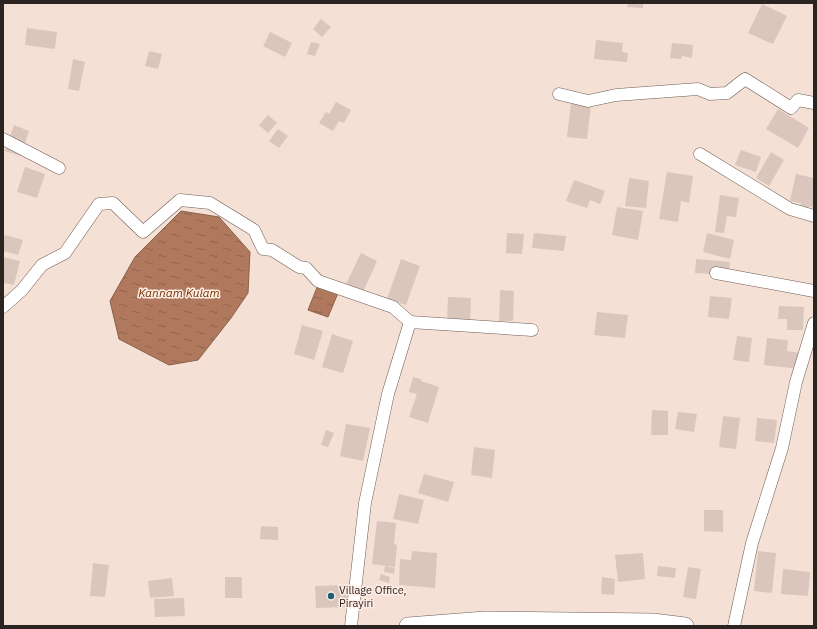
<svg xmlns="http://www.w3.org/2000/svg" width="817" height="629" viewBox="0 0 817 629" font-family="'IBM Plex Sans',sans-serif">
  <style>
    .water { fill: url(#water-ripples); stroke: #88604b }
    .building { fill: #dac6bc }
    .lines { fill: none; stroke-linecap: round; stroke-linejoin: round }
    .minor-casing { stroke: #6d5c53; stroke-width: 13 }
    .secondary-casing { stroke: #6d5c53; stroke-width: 18 }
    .minor { stroke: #fff; stroke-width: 12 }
    .secondary { stroke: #fff; stroke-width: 17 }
    .poi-dot { fill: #215e75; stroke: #ffeee6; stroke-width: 1.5 }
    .labels { text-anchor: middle; stroke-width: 3; stroke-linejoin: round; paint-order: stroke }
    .poi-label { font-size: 11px; fill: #2b2420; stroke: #ffeee6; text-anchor: start }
    .water-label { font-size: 12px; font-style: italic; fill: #783203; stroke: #ffeee6 }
  </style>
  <defs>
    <pattern id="water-ripples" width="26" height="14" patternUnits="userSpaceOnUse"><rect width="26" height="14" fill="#b0795d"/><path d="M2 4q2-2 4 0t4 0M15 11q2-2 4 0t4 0" fill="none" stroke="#8f634c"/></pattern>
  </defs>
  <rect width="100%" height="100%" fill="#f5e0d6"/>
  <g class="water">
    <polygon points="181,211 219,217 250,252 248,293 231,318 198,360 169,365 119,339 110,301 135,257"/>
    <polygon points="318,285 338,293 328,317 308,310"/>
  </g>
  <g class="building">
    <polygon points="628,3 643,3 643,8 627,7"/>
    <polygon points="762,4 787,16 773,44 748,33"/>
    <polygon points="321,19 331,27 322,37 313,29"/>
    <polygon points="27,28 57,32 55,49 25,45"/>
    <polygon points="270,32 292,43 285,57 263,46"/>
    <polygon points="596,40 623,43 622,52 628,53 627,62 594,59"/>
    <polygon points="311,42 320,44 315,56 307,54"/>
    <polygon points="672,43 693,45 692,58 682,56 681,59 670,58"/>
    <polygon points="149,51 162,54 158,69 145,66"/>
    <polygon points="73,59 85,62 79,91 68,89"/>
    <polygon points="336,102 351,110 344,123 339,121 333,131 319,123 326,112 329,114"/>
    <polygon points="571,103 591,106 587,139 567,137"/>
    <polygon points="778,109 809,128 798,148 766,129"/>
    <polygon points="268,115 277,123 268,133 259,125"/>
    <polygon points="14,125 29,131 21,156 5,151"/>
    <polygon points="278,129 288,136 279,148 269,141"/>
    <polygon points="741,150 761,157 756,172 735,165"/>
    <polygon points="771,152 784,160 769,186 756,178"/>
    <polygon points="25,167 45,174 37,198 17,192"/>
    <polygon points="667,172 693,176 689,203 681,201 678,222 659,219"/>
    <polygon points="796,174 814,178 814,208 809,206 807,214 799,212 801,203 790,201"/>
    <polygon points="629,178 649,181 646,208 625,206"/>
    <polygon points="574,180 605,191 600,204 590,200 587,208 566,201"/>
    <polygon points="720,195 739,198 736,217 727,216 724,233 715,232"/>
    <polygon points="617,207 643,211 638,240 612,235"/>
    <polygon points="507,233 524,234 522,254 506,253"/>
    <polygon points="534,233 566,236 564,251 532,248"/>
    <polygon points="707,233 734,240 730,259 703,252"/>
    <polygon points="5,235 23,240 18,255 3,251 3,241"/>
    <polygon points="361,253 377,261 363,292 346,284"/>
    <polygon points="3,257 20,261 14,285 3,283"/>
    <polygon points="401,259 420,266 406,305 387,299"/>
    <polygon points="696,259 730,262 729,275 695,273"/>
    <polygon points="500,290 514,291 513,321 499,321"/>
    <polygon points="710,296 732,298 729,319 708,317"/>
    <polygon points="448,297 471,298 470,323 447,321"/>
    <polygon points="779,306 804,307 803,330 787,330 787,319 778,319"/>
    <polygon points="597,312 628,315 625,338 594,335"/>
    <polygon points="302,325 323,331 314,360 294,354"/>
    <polygon points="332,334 353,341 343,373 322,367"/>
    <polygon points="737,336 752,338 749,362 733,360"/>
    <polygon points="767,338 788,340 787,351 801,353 800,369 764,365"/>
    <polygon points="413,377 421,379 421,381 439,387 428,423 409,417 417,394 409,392"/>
    <polygon points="652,410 668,411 668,435 651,435"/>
    <polygon points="678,412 697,414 694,432 675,429"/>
    <polygon points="723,416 740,418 736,449 719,447"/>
    <polygon points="757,418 777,420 774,443 755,441"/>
    <polygon points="346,424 370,428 363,461 340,456"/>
    <polygon points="326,430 334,433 328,447 321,445"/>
    <polygon points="474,447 495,450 492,478 471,475"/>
    <polygon points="424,474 454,482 448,502 418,493"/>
    <polygon points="399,494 424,500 418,524 393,519"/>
    <polygon points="704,510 723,510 723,532 704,531"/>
    <polygon points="377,521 396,523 394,544 397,545 395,567 372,564"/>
    <polygon points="261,526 278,527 278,540 260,539"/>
    <polygon points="412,551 437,553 435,588 399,585 400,559 411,560"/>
    <polygon points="758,551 776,553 772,593 754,591"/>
    <polygon points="643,553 645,579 618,582 615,555"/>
    <polygon points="93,563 109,565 105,597 90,596"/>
    <polygon points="385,566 395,568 394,574 384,572"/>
    <polygon points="658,566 676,568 675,578 657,576"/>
    <polygon points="688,567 701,569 696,599 683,597"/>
    <polygon points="783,569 810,572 808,596 781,594"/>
    <polygon points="381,574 390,577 389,583 379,580"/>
    <rect x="225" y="577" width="17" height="21"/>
    <polygon points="602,577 615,579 614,595 601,594"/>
    <polygon points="172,578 174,596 150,598 148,581"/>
    <polygon points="347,585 348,607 316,608 315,586"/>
    <polygon points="184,598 185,616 155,617 154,599"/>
  </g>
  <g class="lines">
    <g class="minor-casing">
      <g id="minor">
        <polyline points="559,94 588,101 616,95 698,89 710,94 727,93 745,79 791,108 798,100 814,103"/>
        <polyline points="3,139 59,168"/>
        <polyline points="700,154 790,209 814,216"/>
        <polyline points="716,273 814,291"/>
        <polyline points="3,307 22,290 42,265 65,253 99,204 113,203 143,232 180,200 210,203 254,230 263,249 272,250 299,267 306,268 318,281 393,307 410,322"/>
        <polyline points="351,626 365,503 388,394 410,322 532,330"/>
        <polyline points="734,626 752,543 782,448 796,382 814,323"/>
      </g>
    </g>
    <g class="secondary-casing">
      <polyline id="secondary" points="408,626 485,620 653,622 685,626"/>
    </g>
    <use href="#minor" class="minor"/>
    <use href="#secondary" class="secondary"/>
  </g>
  <circle class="poi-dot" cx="331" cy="596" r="4"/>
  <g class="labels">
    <g class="poi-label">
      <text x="339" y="594">Village Office,<tspan x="339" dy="13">Pirayiri</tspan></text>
    </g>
    <g class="water-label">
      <text x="179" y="297">Kannam Kulam</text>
    </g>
  </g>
  <rect width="817" height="629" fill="none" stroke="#2b2420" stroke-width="8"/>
</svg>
